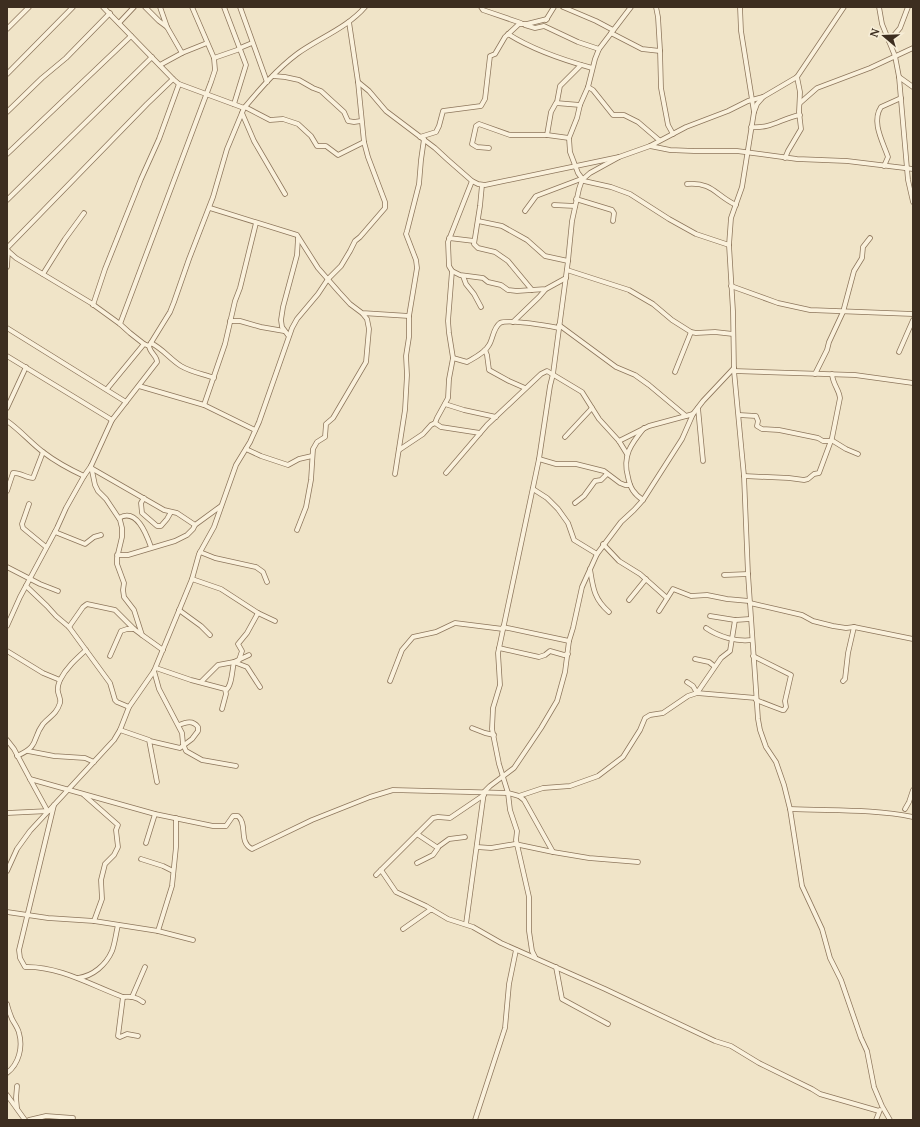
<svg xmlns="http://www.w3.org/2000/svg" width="920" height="1127" viewBox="0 0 920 1127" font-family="'PT Serif',serif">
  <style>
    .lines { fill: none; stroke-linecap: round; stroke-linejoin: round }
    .minor-casing { stroke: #8d765c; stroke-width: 5.5 }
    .minor { stroke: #faf1dc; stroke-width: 4 }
  </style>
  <rect width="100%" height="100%" fill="#f0e4c8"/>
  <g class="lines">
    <g class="minor-casing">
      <g id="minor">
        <path d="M103,7L173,79L179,84L244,108C260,89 277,69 297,54C319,38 347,28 365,7"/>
        <polyline points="145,7 159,21 167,27"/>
        <polyline points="160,7 167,27 182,53"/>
        <polyline points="224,7 246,65 234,104"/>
        <polyline points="240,7 267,82"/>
        <polyline points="481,7 483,10 521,23"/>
        <polyline points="563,7 596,21 613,30"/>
        <polyline points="631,7 599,49 595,59 588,87 580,105 577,118 569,138 570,152 578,173 584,181 611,187 630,194 669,219 696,234 729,245"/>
        <polyline points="656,7 658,17 660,50 661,88 668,125 673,134"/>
        <polyline points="740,7 741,31 754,112"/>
        <polyline points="879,7 882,24 895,56 899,77 908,180 913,202"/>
        <polyline points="546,20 554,7"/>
        <polyline points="119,23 134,7"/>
        <polyline points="525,25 535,28 544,26 578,42 599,49"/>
        <polyline points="7,29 29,7"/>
        <polyline points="611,33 642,49 660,51"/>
        <path d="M508,34C533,50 563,60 592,68"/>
        <polyline points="889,41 900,28 908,7"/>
        <polyline points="240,48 252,43"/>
        <polyline points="214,58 240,49"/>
        <polyline points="160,65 182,53 207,43"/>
        <polyline points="7,74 73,7"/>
        <polyline points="273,76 285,77 299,80 313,88 321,91 344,112 348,121 354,122 361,121"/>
        <polyline points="899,77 913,87"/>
        <polyline points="358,82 369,91 386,111 435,148 448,160 472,181 478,184 485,185 619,157 650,146 686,127 728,111 748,101 763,97 797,77 844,7"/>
        <polyline points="588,87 593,90 613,115 624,115 638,122 659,140"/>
        <polyline points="763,97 757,104 754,112 742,187 731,218 729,245 733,311 734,371 744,476 748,574 758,719 760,730 766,747 776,762 784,785 790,809 802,886 822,929 830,958 841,980 861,1038 867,1051 874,1087 882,1106 890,1120"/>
        <polyline points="557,102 560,86 581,65"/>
        <polyline points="800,103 817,88 870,68 913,48"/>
        <polyline points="245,107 270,120 283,119 298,124 311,136 317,146 326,146 338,155 364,142"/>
        <polyline points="7,112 42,78 66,58 110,13"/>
        <polyline points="242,113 254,141 285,194"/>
        <path d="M751,127C771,129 782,118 800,115"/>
        <polyline points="547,135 551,112 556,103 580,105"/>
        <polyline points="420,137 436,132 439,126 443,111 481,106 485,99 490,56 495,54 505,37 519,24 527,24 547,19"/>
        <polyline points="650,146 670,150 694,151 737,151 797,159 847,161 913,169"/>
        <polyline points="489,148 477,147 472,144 476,126 479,124 510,135 547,135 569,138"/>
        <polyline points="7,154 131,36"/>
        <polyline points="785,158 788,151 801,129 799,112 800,92 797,77"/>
        <path d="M884,166L888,157C883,142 871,122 881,107L901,98"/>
        <polyline points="472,181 448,242 449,266 452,271 460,275 483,278 488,282 501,285 508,290 517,291 546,289 566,278"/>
        <path d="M687,184C713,182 715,195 736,205"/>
        <polyline points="482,185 480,206 474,244 478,248 495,252 508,261 532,290"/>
        <polyline points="576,199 612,210 614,213 613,221"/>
        <polyline points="7,200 152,57"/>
        <polyline points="554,205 575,206"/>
        <polyline points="210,208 297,235 318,268 339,292 350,304 362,313 409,316"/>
        <polyline points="525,211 536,196 581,179"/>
        <polyline points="478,221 502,226 527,240 545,256 568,261"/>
        <polyline points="449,238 474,241"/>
        <polyline points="7,248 147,104 173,79"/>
        <polyline points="7,250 16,258 91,303 120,324 130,333 144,344"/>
        <polyline points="7,267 8,251"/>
        <polyline points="567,270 629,290 653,304 672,320 691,332 696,333 715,332 733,334"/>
        <polyline points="43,274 65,239 84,213"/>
        <polyline points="463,276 466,284 474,294 481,307"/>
        <polyline points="731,286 778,303 810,310 913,314"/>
        <polyline points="93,305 105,269 141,179 159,139 179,84"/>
        <polyline points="230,321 240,321 261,327 284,331"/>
        <polyline points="513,322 539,297 545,290"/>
        <polyline points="120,324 211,82 215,70 214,58 192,7"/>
        <polyline points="559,325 616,367 635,375 649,385 686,416 693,414"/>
        <polyline points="7,328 126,402"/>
        <polyline points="288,335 282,327 281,320 283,307 297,255 298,238"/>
        <path d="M151,343C163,349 170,359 181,366C191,372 203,374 214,378"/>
        <polyline points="149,346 170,312 174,302 189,259 213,197 227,149 244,108"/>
        <polyline points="485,350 487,355 489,370 509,381 525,388"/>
        <polyline points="899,352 913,320"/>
        <polyline points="7,356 112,420"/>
        <path d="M453,358L467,362C474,358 485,353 489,345C493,339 493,328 500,323C508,319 548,326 559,328"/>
        <polyline points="734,371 855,375 913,383"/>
        <polyline points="675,372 691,332"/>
        <polyline points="815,374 827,350 829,342 843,312 854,271 862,258 863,247 870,238"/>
        <polyline points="139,386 204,405 255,430"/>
        <polyline points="445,404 464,410 496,417"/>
        <polyline points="204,405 225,344 235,301 240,288 256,223"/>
        <polyline points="7,408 26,367"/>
        <polyline points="698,408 703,461"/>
        <polyline points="739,415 756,416 758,421 757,426 762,429 779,430 818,438 823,441 833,441 846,449 858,454"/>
        <path d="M7,421C20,430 30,442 43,452C56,462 69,469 84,476"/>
        <polyline points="435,423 441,427 480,433"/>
        <polyline points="565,437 592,408"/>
        <polyline points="619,441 649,426 686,416"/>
        <polyline points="246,449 261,456 288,465 299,459 312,456"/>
        <polyline points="399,450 423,434 431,425 435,423 437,418 448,398 449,379 453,358 449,333 448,321 452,271"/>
        <polyline points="539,459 556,464 576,464 604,471 620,483 625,485 630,485"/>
        <polyline points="91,466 95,485 98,491 106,499 120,520 122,528 122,537 117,558 117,564 124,583 123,590 124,597 134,610 142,635 163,650"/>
        <polyline points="91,468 164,510 177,513 195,525"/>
        <polyline points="446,473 487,425 541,374 547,371 582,392 599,419 619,441 627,454"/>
        <polyline points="395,474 405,410 407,375 406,356 409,337 409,316 417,268 416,260 406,234 407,231 419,184 421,160 424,139"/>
        <path d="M744,476L789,478L804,480L808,479L814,474L819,473L832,438L840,398C839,389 833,385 832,374"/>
        <polyline points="533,489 547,498 558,509 568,523 574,540 597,554"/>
        <path d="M7,491L13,473C20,472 26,478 33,478L43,452"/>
        <polyline points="144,498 141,503 142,513 157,526 161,526 167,519 171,512"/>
        <path d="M643,500C634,494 630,488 628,477C622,456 631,444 644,428"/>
        <polyline points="575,503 584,496 595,481 601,480 607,474"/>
        <polyline points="29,504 22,524 23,528 46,547"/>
        <path d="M119,518C137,507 147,536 151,547"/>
        <polyline points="297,530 306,507 311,480 313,449 317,442 325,437 326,424 333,418 366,362 369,329 367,319 363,314"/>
        <polyline points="55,532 85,544 94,537 101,535"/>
        <polyline points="603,544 619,561 640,574 667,598"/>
        <polyline points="200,552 215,558 256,567 263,572 267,582"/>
        <polyline points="117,555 128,555 175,541 187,535 193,529 195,525 221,506"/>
        <polyline points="7,567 40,584 58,591"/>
        <path d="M590,569C593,588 594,599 609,612"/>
        <polyline points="724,575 748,574"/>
        <polyline points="192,579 221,589 258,613 275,621"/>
        <polyline points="26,586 47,606 56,616 69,627 110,683 115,700 117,702 129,707"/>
        <polyline points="629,600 646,579"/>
        <polyline points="750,603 802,615 813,621 833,626 846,628 854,627 913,639"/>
        <polyline points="179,610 201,626 210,635"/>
        <polyline points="659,611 673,589 691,596 707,595 727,599 749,601"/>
        <polyline points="710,616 735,620 750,619"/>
        <path d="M7,626L20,597L57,528L66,508L84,476L91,466L112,420L157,362C157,356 150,353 149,346L144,344L107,389"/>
        <polyline points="69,627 83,607 87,604 115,610 134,629 142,635"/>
        <polyline points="503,627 569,641"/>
        <path d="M706,628C719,637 737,642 752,640"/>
        <polyline points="499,648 539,657 545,655 550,651 564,655 568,654"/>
        <polyline points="7,651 43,673 60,680"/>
        <polyline points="110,656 121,631 127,629 134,629"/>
        <polyline points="753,656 791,675 785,701 786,707 784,710 782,710 756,700"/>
        <polyline points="695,659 709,662 714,666"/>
        <polyline points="239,660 242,651 238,644 247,633 258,613"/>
        <polyline points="156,668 191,680 225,689 226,694 222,709"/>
        <polyline points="154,671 159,689 182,733 183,744 186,751 202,760 236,766"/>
        <polyline points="390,681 402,650 413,637 436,632 455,623 503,629"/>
        <polyline points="843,681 845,679 848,653 854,627"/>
        <polyline points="201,682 218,665 234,662 249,655"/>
        <polyline points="687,682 693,686 697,693 721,658 730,651 735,620"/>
        <path d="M226,690C232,686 232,670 234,662L247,667L260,687"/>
        <polyline points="472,728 485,733 494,735"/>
        <polyline points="120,730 149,740 157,782"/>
        <path d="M7,740L14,749L30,779L155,814L213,826H226L233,816H238C248,824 238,842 252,849L312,820L370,797L393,790L508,793L519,796L524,800L553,852L589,858L638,862"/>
        <path d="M150,741L180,748L192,739L198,731V727C193,720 186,722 179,725"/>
        <polyline points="28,751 54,756 85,758 94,762"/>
        <path d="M17,756C41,745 31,740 43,724C50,716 56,715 60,703C62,696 54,694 60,680C66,668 76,659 86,650"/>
        <polyline points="30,779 47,810"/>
        <polyline points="84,795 118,825 116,830 118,847 114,855 105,864 101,880 102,899 94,921"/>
        <polyline points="519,796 543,788 570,786 598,776 623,757 640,730 645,718 650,715 663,713 688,696 697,693 756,698"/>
        <path d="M54,805L19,950L20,958L25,967C59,966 91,985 123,997C131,996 136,997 143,1002"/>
        <path d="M790,809C831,811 873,809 913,817"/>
        <polyline points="905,809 909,802 913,790"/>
        <polyline points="7,813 49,811"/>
        <polyline points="417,834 438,848 433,855 417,863"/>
        <polyline points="146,843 155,814"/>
        <polyline points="438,847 449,839 465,837"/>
        <polyline points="477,847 491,848 515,844 553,852"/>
        <polyline points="141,859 163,866 173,871"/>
        <polyline points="381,870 396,892 426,906 448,919 473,927 501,943 605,989 715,1041 731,1046 759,1063 812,1089 820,1094 879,1111"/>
        <polyline points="7,871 17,849 30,831 114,740 120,730 129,707 154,671 192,579 199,554 214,527 236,465 250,442 259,422 292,328 297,319 318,294 328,279 341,266 350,251 355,241 360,237 385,208 385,202 368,157 364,142 358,82 349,22"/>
        <polyline points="376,875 433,818 438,817 450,818 484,795"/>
        <polyline points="7,912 48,918 94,921 158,931 193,940"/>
        <polyline points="466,924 484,792 490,786 514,768 541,728 557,701 565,672 569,641 573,628 582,587 597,554 621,522 634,510 643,500 682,439 693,414 703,401 734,368"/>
        <polyline points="403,929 430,910 432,910"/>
        <polyline points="158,931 172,886 176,847 176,818"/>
        <polyline points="535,957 532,951 529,931 529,897 516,840 517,831 510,810 508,793 499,764 492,729 493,708 500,685 498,653 539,459 550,386 553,374 568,261 572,221 579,189 582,180 590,173 619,157"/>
        <polyline points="556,967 562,999 608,1024"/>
        <path d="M78,978C93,976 106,965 112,951C115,943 116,933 118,925"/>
        <polyline points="123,997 118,1036 120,1037 127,1034 138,1036"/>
        <polyline points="132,997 145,967"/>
        <path d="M7,1004C8,1009 10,1014 12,1019C14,1023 18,1028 19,1033C23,1047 19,1064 7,1073"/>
        <polyline points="7,1095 25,1120"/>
        <polyline points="17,1108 16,1098 17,1086"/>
        <polyline points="29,1120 46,1116 73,1118"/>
        <polyline points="475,1120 505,1028 509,984 516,950"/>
        <polyline points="876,1120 880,1110"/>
      </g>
    </g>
    <use href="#minor" class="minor"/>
  </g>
  <rect width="920" height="1127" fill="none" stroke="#3d2e20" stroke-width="16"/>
  <g transform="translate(884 36) rotate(289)" stroke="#f7eed8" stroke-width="3" paint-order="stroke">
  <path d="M0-3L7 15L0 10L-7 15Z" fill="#3d2e20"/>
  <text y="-6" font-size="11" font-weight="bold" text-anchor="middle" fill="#3d2e20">N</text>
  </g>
</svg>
